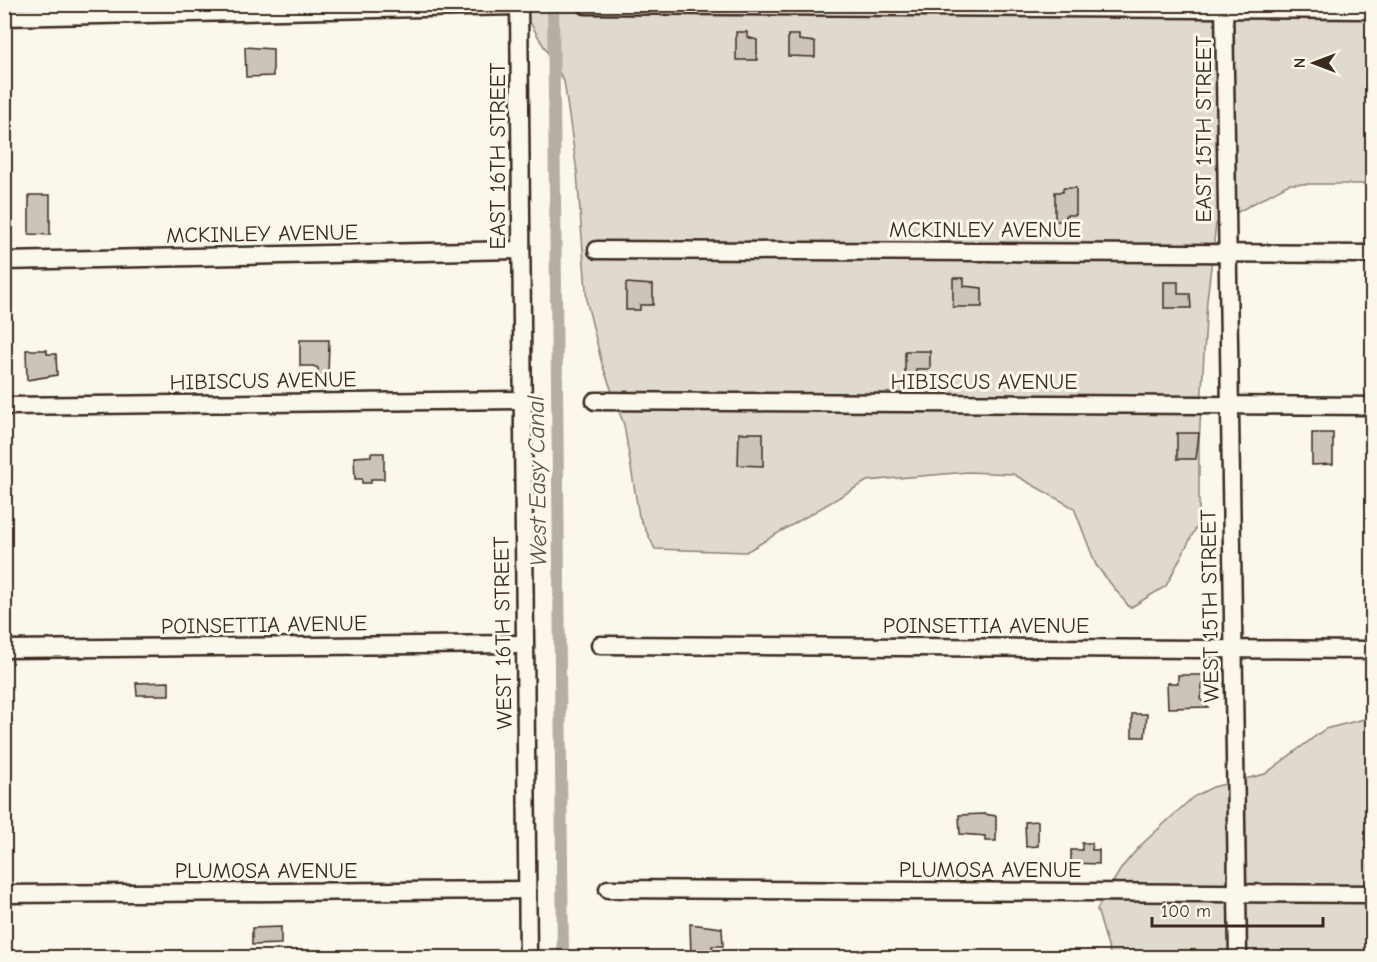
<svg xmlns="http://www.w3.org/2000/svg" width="1377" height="962" viewBox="0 0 1377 962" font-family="'Comic Neue',sans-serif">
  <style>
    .green { fill: #dfd9ce; stroke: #8d8276; stroke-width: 1.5 }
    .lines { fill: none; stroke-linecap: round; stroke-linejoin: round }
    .canal { stroke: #b6aea2; stroke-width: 12 }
    .building { fill: #ccc4b9; stroke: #3b2a1e; stroke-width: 1.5 }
    .minor-casing { stroke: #3b2a1e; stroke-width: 21 }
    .minor { stroke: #fbf7ec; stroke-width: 16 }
    .labels { text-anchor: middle; stroke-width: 6; stroke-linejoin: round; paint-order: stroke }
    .street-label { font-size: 22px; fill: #3b2a1e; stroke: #fbf7ec }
    .water-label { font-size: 24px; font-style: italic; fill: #605246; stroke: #fbf7ec }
  </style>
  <rect width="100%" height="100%" fill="#fbf7ec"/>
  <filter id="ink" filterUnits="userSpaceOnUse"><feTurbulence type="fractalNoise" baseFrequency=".0167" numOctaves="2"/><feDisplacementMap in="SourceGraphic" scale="12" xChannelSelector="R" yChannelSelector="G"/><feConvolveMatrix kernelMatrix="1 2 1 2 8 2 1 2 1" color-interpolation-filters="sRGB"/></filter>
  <g filter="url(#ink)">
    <g class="green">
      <polygon points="477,5 1372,5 1372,184 1289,184 1216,224 1207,300 1199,443 1199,522 1166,586 1130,608 1096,565 1074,508 1013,474 968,472 898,478 867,481 746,552 655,549 639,516 624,425 602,364 587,303 577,172 564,81 531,24"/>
      <polygon points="1372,717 1372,957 1111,957 1097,909 1122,867 1140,846 1193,797 1213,787 1265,774 1325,729"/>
    </g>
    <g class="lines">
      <polyline class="canal" points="553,4 563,958"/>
    </g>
    <g class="building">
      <polygon points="736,32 747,32 747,37 757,40 757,60 736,60"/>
      <polygon points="788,35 799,35 799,40 815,42 815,57 788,56"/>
      <polygon points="245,47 273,49 273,76 246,77"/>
      <polygon points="1063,188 1076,188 1076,215 1066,215 1066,221 1055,221 1055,192 1063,192"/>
      <polygon points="29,195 50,195 50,235 29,234"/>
      <polygon points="953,278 964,278 964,286 982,288 982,307 953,307"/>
      <polygon points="1164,282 1178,282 1178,294 1190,294 1191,308 1164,308"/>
      <polygon points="626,283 653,285 653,305 640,305 640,310 626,310"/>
      <polygon points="300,340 329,340 328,376 318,376 318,368 313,366 300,366"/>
      <polygon points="26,350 47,350 47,354 56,354 57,375 27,380"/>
      <polygon points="905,351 930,351 930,369 916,369 916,377 905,377"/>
      <polygon points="739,433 763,433 763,466 738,465"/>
      <polygon points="1177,433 1199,433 1196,459 1177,459"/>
      <polygon points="1312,433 1333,433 1333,464 1312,465"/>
      <polygon points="371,453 384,453 384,479 371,479 371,483 362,483 362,479 355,479 354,457 371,456"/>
      <polygon points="1178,675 1204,675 1200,699 1208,707 1168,708 1167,683 1178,683"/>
      <polygon points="169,682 169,695 137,695 136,683"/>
      <polygon points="1132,714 1147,714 1145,737 1132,737"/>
      <polygon points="984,814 996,816 996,841 985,841 985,836 960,834 959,815"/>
      <polygon points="1038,821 1038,846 1026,847 1025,822"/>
      <polygon points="1082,843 1092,843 1092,850 1099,850 1099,864 1071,863 1071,850 1082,850"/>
      <polygon points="690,924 722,928 723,946 712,946 712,957 691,957"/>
      <polygon points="281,927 281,944 252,945 252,928"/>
    </g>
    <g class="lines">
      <g class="minor-casing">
        <g id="minor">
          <polyline points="519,4 528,958"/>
          <polyline points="1224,4 1238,958"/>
          <polyline points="586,5 1372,10"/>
          <polyline points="4,17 519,6"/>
          <polyline points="597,250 1372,254"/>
          <polyline points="4,261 520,250"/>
          <polyline points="595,401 1372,406"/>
          <polyline points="4,406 521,400"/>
          <polyline points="600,645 1372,650"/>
          <polyline points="4,649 524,644"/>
          <polyline points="608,889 1372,894"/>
          <polyline points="4,894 527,890"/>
        </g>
      </g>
      <use href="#minor" class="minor"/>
    </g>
  </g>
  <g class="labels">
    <g class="street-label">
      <text transform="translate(1203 129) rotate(-90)" y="8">EAST 15TH STREET</text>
      <text transform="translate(497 156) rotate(-90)" y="8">EAST 16TH STREET</text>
      <text x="985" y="237">MCKINLEY AVENUE</text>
      <text transform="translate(262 233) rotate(-1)" y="8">MCKINLEY AVENUE</text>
      <text transform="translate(263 380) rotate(-1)" y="8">HIBISCUS AVENUE</text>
      <text x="984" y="389">HIBISCUS AVENUE</text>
      <text transform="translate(1209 606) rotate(-91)" y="8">WEST 15TH STREET</text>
      <text transform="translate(264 624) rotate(-1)" y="8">POINSETTIA AVENUE</text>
      <text x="986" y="633">POINSETTIA AVENUE</text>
      <text transform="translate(502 633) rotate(-91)" y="8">WEST 16TH STREET</text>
      <text x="990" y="877">PLUMOSA AVENUE</text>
      <text x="266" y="878">PLUMOSA AVENUE</text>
    </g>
    <g class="water-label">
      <text transform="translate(537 481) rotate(-91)" y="8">West Easy Canal</text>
    </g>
  </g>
  <rect width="1377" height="962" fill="none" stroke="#fbf7ec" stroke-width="24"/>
  <rect x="12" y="12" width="1353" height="938" fill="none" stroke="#3b2a1e" stroke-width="2" filter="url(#ink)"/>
  <g transform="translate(1314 63) rotate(270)" stroke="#fbf7ec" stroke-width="4.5" paint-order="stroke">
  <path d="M0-4.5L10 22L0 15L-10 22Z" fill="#3b2a1e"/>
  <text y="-9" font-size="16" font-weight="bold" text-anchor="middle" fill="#3b2a1e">N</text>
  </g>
  <path d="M1152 917v9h171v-9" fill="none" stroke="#3b2a1e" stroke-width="3"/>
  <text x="1161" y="917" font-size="18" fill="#3b2a1e" stroke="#fbf7ec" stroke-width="4.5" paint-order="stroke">100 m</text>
</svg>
